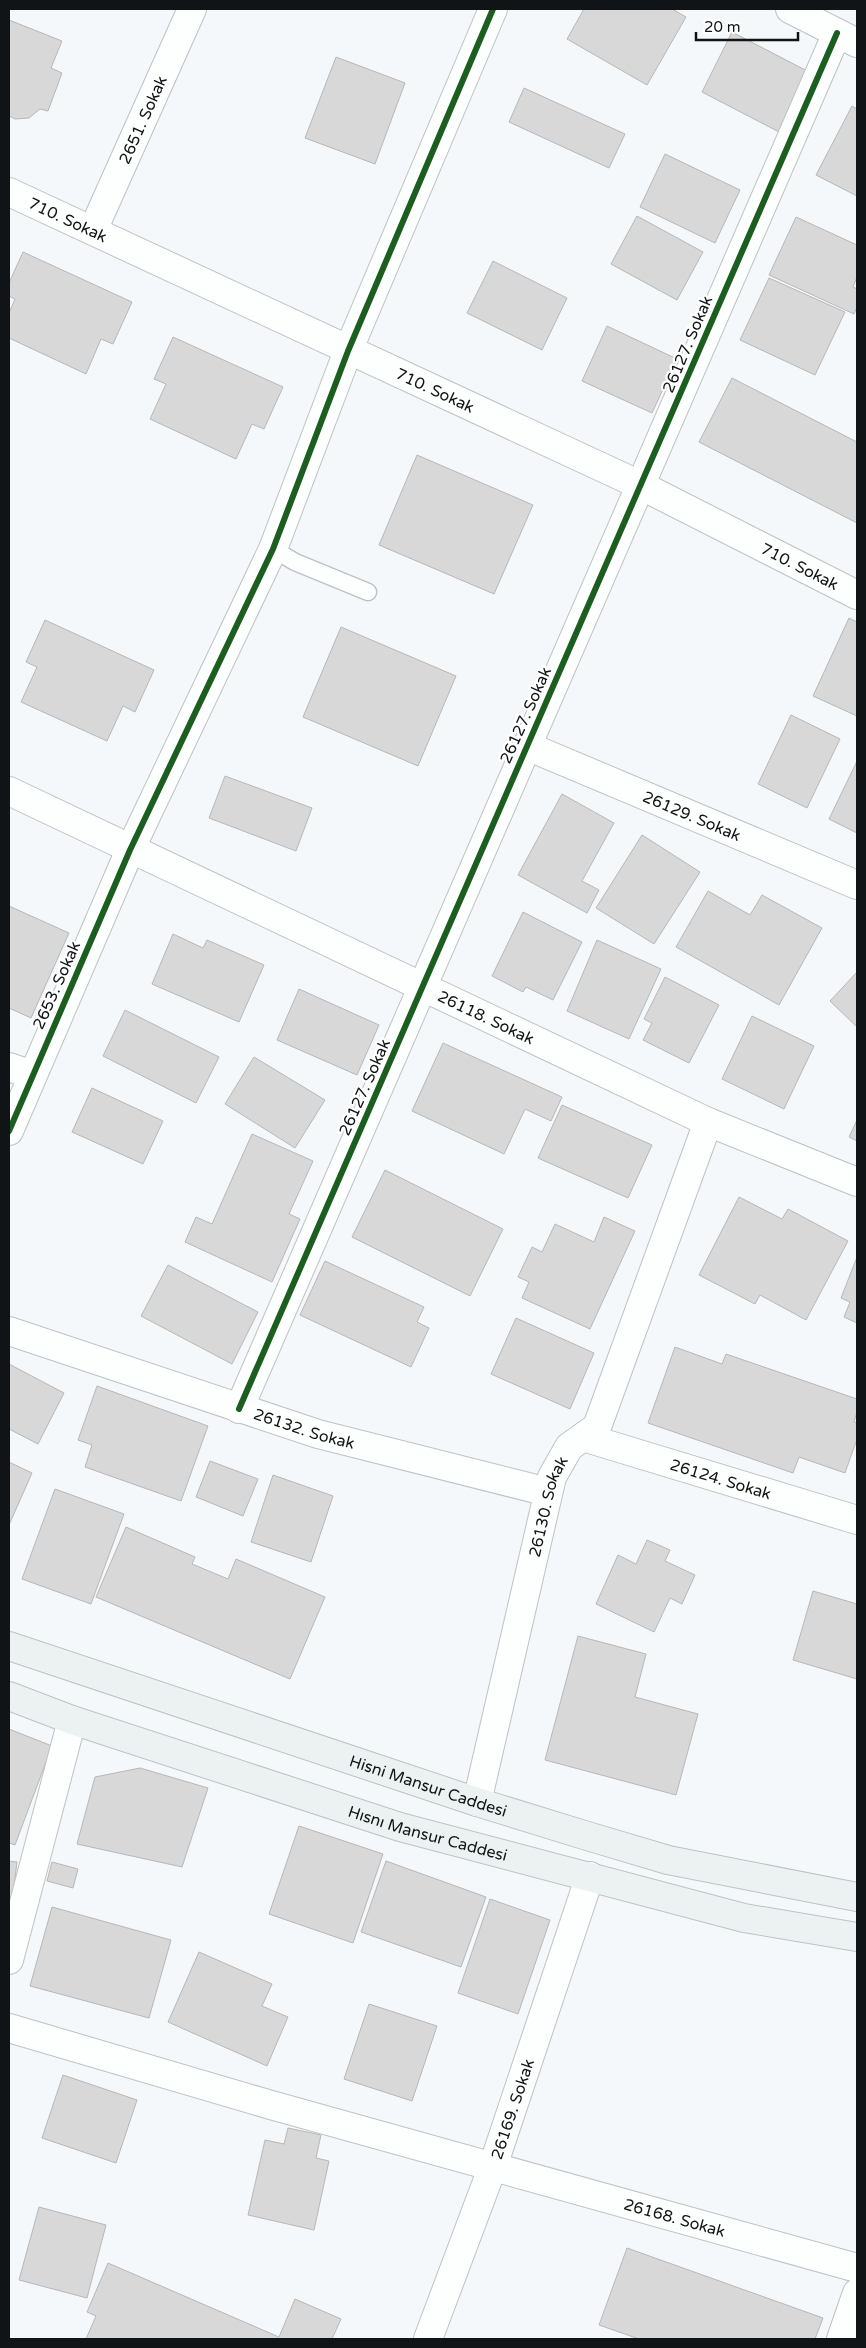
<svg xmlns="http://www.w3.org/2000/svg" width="866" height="2348" viewBox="0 0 866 2348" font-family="'Varela Round',sans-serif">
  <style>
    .building { fill: #d8d8d9; stroke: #b7b7b8 }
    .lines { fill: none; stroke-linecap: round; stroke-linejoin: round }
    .service-casing { stroke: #bfc2c4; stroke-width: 19 }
    .minor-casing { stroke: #bfc2c4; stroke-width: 30 }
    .secondary-casing { stroke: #bfc2c4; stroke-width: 30 }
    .service { stroke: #fdfefe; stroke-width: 16 }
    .minor { stroke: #fdfefe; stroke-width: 28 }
    .secondary { stroke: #ecf1f2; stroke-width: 28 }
    .cycleway-casing { stroke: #fff; stroke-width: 9 }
    .cycleway { stroke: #1b5e20; stroke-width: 6 }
    .labels { text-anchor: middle; stroke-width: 4.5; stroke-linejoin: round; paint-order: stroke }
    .street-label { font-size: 16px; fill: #111416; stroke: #fff }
  </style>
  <rect width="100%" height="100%" fill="#f4f8fb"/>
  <g class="building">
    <polygon points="584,9 672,9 686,17 647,85 567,39"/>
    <polygon points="9,20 62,41 51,68 62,73 48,111 40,109 29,118 15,119 9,116"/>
    <polygon points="732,32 811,73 781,133 702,92"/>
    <polygon points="336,57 405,83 375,164 305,138"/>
    <polygon points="524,88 625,134 609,168 509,122"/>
    <polygon points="852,106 857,109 857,196 816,175"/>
    <polygon points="665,154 740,190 715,243 640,207"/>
    <polygon points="637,216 703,252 677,300 611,264"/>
    <polygon points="796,217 857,245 857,277 853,287 857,289 857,307 854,314 769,275"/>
    <polygon points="23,252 132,302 113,344 101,339 86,374 9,338 9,313 15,299 9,296 9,283"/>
    <polygon points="493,261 567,298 542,350 467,313"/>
    <polygon points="769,278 845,312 815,375 740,340"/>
    <polygon points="607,326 677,359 652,413 582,381"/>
    <polygon points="173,337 283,387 264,429 252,424 236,459 150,419 166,384 154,379"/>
    <polygon points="732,378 857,442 857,523 699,442"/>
    <polygon points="417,455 533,505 494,594 379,545"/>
    <polygon points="849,618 857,622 857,716 813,696"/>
    <polygon points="45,620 154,670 135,712 123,706 107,741 21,702 37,667 26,662"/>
    <polygon points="341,627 456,676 418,766 303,717"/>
    <polygon points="791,715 840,739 807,808 758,784"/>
    <polygon points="857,761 857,833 829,819"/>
    <polygon points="225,776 312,808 296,851 209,818"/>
    <polygon points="562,794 614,823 582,881 599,890 587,913 518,875"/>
    <polygon points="642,835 700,872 654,944 596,908"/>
    <polygon points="708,891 750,915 762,895 822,928 779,1005 676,947"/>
    <polygon points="9,906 69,933 31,1018 9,1008"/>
    <polygon points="523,912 582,942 553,1000 526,987 523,992 492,976"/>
    <polygon points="173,934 203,948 207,940 264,965 239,1022 152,984"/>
    <polygon points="597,940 661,969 629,1039 567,1011"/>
    <polygon points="857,972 857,1027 830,1001"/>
    <polygon points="665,977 719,1005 689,1063 643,1040 652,1023 644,1019"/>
    <polygon points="299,989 379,1025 357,1075 277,1040"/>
    <polygon points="125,1010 219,1057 196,1103 103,1056"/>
    <polygon points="752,1016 814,1046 784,1109 722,1079"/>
    <polygon points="443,1043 562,1097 551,1121 525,1109 504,1154 412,1111"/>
    <polygon points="254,1057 325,1100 295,1148 225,1104"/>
    <polygon points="92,1088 163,1121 143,1164 72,1132"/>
    <polygon points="562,1105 652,1145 628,1198 538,1158"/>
    <polygon points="857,1120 857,1141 849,1137"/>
    <polygon points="252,1134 313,1161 289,1214 300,1219 272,1282 185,1242 196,1217 212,1224"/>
    <polygon points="385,1170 503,1229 470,1296 352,1237"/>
    <polygon points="739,1197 782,1219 788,1209 848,1241 806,1320 760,1295 755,1304 699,1275"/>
    <polygon points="604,1217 635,1231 590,1329 522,1298 529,1282 518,1277 532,1247 542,1252 555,1224 594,1242"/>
    <polygon points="857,1257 857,1323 844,1317 850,1302 841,1298"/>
    <polygon points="325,1261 424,1307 417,1322 429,1328 411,1367 300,1315"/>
    <polygon points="168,1265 258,1312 232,1364 141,1316"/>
    <polygon points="516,1318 594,1353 570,1409 491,1374"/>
    <polygon points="675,1347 722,1364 726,1354 857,1399 857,1412 854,1422 857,1423 857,1439 845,1473 799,1457 793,1473 648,1423"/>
    <polygon points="9,1364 64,1393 38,1444 9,1429"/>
    <polygon points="97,1386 208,1426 181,1501 85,1467 92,1445 78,1440"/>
    <polygon points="210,1461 258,1479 243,1516 196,1497"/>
    <polygon points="9,1462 32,1473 9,1525"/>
    <polygon points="273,1475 333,1496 311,1562 251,1542"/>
    <polygon points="55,1489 124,1514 91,1604 22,1579"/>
    <polygon points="126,1527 195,1557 192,1564 228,1579 236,1559 325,1597 290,1679 96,1597"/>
    <polygon points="647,1540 670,1550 665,1561 695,1575 682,1604 670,1598 654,1632 596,1604 618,1555 636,1564"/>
    <polygon points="813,1591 857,1604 857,1679 793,1660"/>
    <polygon points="578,1636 646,1654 635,1697 698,1714 676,1795 545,1760"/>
    <polygon points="9,1729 52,1746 15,1845 9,1843"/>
    <polygon points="140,1768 208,1788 182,1867 77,1844 95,1777"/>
    <polygon points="299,1826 383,1854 353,1943 269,1914"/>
    <polygon points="9,1861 17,1862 9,1928"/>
    <polygon points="386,1861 486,1897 461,1967 361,1932"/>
    <polygon points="52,1862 78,1869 73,1888 47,1881"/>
    <polygon points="490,1899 550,1920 518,2014 458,1993"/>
    <polygon points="52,1907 171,1940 149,2018 30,1986"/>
    <polygon points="199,1952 272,1984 262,2006 288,2017 267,2066 168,2022"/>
    <polygon points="369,2004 437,2026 412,2101 344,2079"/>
    <polygon points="63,2075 137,2100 116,2163 42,2138"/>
    <polygon points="288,2128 321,2135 316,2158 329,2161 314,2230 248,2215 265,2140 284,2144"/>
    <polygon points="39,2207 106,2225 87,2298 19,2280"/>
    <polygon points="627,2248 823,2318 815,2339 639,2339 599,2325"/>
    <polygon points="108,2263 279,2337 295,2299 341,2319 332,2339 86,2339 96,2316 87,2312"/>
  </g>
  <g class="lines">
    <g class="service-casing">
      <polyline id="service" points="273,549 295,562 368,592"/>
    </g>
    <g class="minor-casing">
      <g id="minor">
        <polyline points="790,9 857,43"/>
        <path id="s1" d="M9,192L640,485L857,595"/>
        <path id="s2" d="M93,230L192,9"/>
        <path id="s3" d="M527,746L857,885"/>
        <path id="s4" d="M9,791L708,1122L857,1182"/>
        <polyline points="9,1067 32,1075"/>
        <polyline points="9,1131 130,850 273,549 348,351 493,9"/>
        <path id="s5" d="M9,1331L318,1434L548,1492"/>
        <polyline points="239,1409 837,33"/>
        <path id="s6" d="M583,1437L857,1520"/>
        <path id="s7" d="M477,1802L552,1477L569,1447L597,1427L708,1122"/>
        <polyline points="9,1960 72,1720"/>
        <path id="s8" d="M9,2028L271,2105L857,2268"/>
        <path id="s9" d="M428,2339L493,2166L590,1876"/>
        <polyline points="841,2339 857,2293"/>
      </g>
    </g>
    <g class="secondary-casing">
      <g id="secondary">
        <path id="s10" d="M9,1646L477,1802L584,1835L668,1860L857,1897"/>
        <path id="s11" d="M9,1696L72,1720L400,1827L744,1918L857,1937"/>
      </g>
    </g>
    <use href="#service" class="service"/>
    <use href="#minor" class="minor"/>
    <use href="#secondary" class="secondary"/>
    <g class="cycleway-casing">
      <g id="cycleway">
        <polyline points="9,1131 130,850 273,549 348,351 493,9"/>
        <polyline points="239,1409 837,33"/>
      </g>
    </g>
    <use href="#cycleway" class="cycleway"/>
  </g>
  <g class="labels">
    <g class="street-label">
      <text dy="6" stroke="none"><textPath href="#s2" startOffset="121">2651. Sokak</textPath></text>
      <text dy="6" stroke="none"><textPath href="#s1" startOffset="65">710. Sokak</textPath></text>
      <text transform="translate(687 344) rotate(-67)" y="6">26127. Sokak</text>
      <text dy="6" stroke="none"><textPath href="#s1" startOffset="470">710. Sokak</textPath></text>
      <text dy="6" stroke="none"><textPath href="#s1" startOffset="875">710. Sokak</textPath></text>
      <text transform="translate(525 715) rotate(-66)" y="6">26127. Sokak</text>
      <text dy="6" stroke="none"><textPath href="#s3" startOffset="179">26129. Sokak</textPath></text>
      <text transform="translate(56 985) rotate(-66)" y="6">2653. Sokak</text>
      <text dy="6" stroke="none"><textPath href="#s4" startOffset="528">26118. Sokak</textPath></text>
      <text transform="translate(364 1087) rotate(-66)" y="6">26127. Sokak</text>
      <text dy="6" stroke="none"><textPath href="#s5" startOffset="311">26132. Sokak</textPath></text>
      <text dy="6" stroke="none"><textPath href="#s6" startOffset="144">26124. Sokak</textPath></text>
      <text dy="6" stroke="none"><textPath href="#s7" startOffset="304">26130. Sokak</textPath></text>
      <text dy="6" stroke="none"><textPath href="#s10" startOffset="442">Hisni Mansur Caddesi</textPath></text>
      <text dy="6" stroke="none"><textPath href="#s11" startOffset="441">Hısnı Mansur Caddesi</textPath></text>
      <text dy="6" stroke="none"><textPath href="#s9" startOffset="245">26169. Sokak</textPath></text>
      <text dy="6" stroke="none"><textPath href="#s8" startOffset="692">26168. Sokak</textPath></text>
    </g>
  </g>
  <rect width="866" height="2348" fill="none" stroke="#111416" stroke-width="20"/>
  <path d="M696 32v8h102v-8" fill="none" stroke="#111416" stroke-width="2.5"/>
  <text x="704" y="32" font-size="15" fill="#111416" stroke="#ffffff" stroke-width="4" paint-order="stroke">20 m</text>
</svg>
